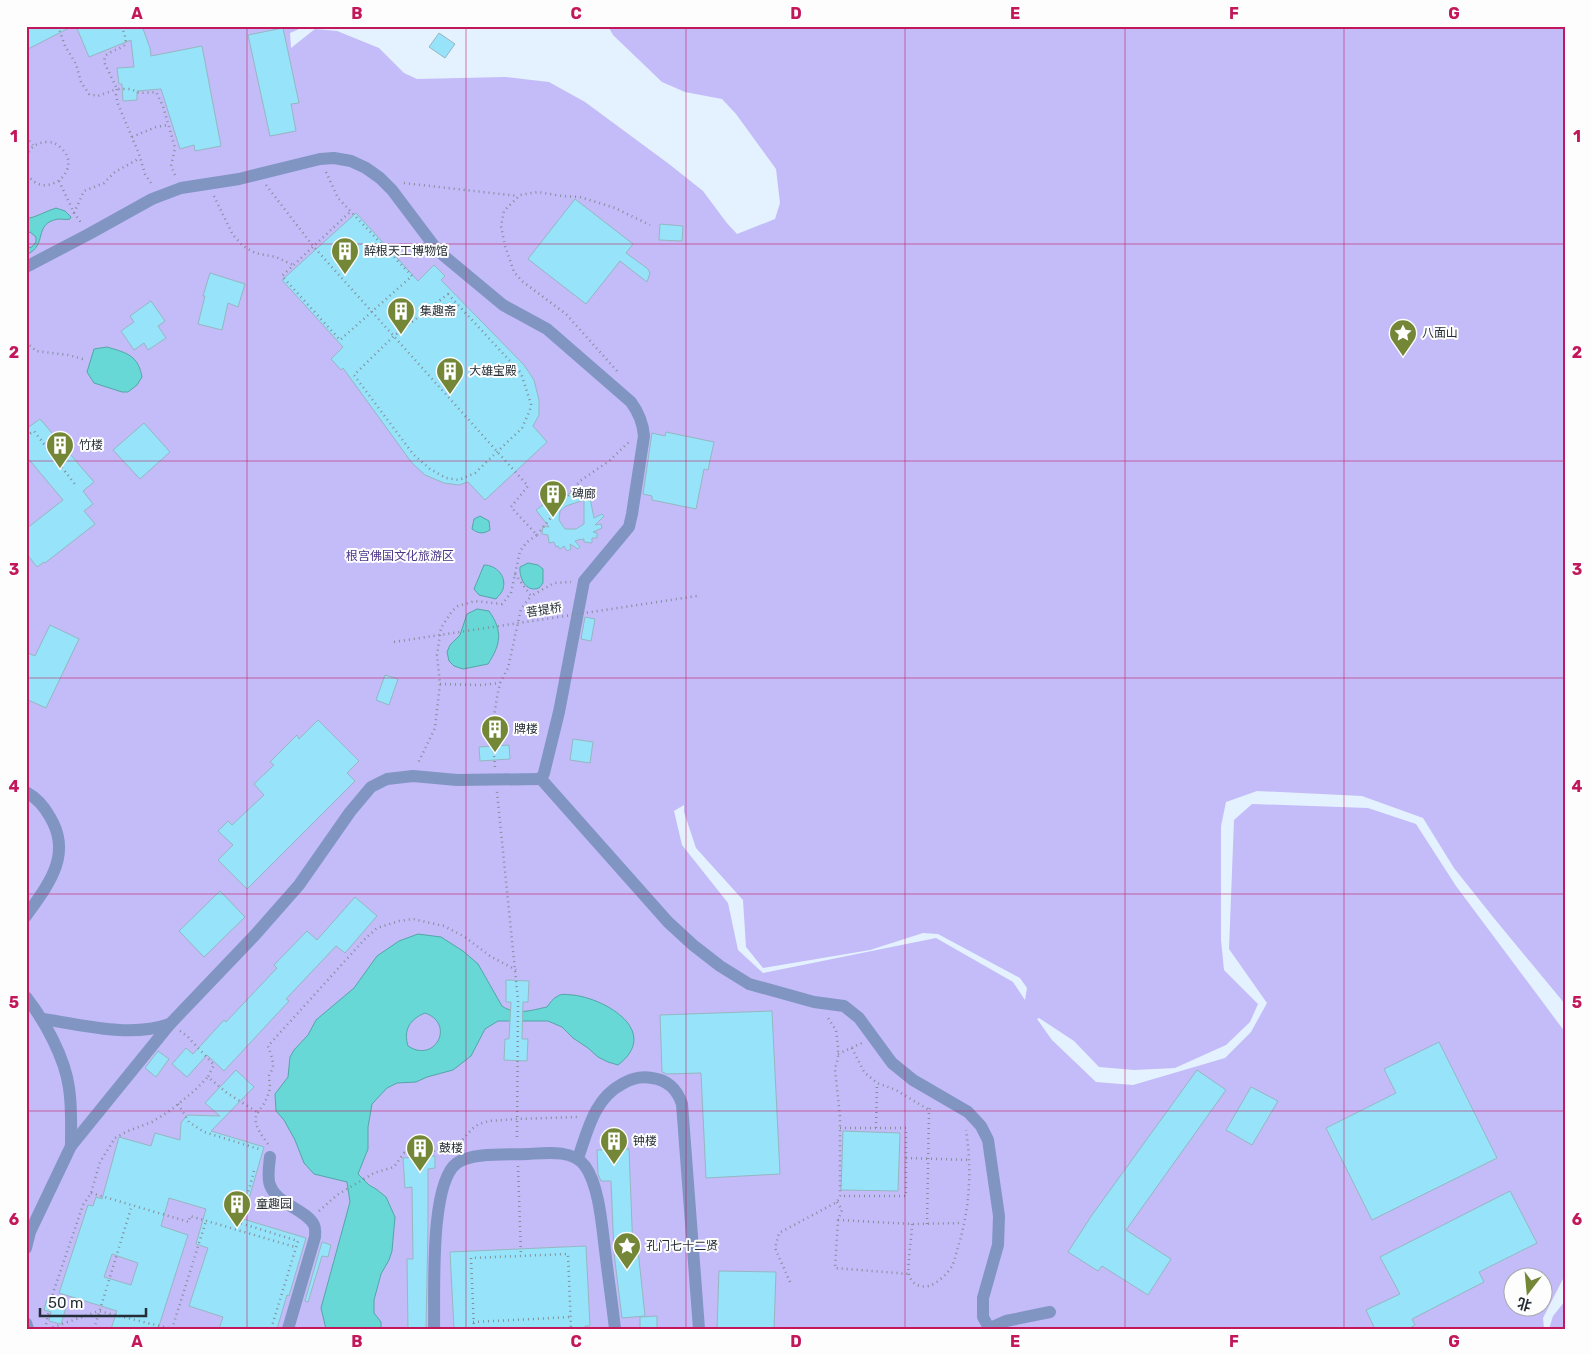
<svg xmlns="http://www.w3.org/2000/svg" width="1591" height="1355" viewBox="0 0 1591 1355" font-family="Rubik,'Noto Sans SC',sans-serif">
  <style>
    .green { fill: #c4bbf9; fill-rule: evenodd }
    .water { fill: #68d8d6; stroke: #54a5a6; fill-rule: evenodd }
    .building { fill: #97e3fa; stroke: #95b7c1; fill-rule: evenodd }
    .lines { fill: none; stroke-linecap: round; stroke-linejoin: round }
    .path { stroke: #828e98; stroke-width: 2.5; stroke-dasharray: 1 4; stroke-linecap: butt }
    .minor { stroke: #8195c3; stroke-width: 12 }
    .path-bridge { stroke: #828e98; stroke-width: 2.5; stroke-dasharray: 1 4; stroke-linecap: butt }
    .grid { fill: none; stroke: #c2185b; stroke-width: 1; stroke-opacity: 0.55 }
    .labels { text-anchor: middle; stroke-width: 4; stroke-linejoin: round; paint-order: stroke }
    .poi-label { font-size: 12px; fill: #242d35; stroke: #fdfdfd; text-anchor: start }
    .park-label { font-size: 12px; fill: #4c3689; stroke: #fdfdfd }
    .street-label { font-size: 12px; fill: #242d35; stroke: #fdfdfd }
    .neatline { fill: none; stroke: #c2185b; stroke-width: 2 }
    .grid-label { font-size: 16px; text-anchor: middle; font-weight: bold; fill: #c2185b }
  </style>
  <rect width="100%" height="100%" fill="#e3f2fe"/>
  <g class="green">
    <path d="M26,26H306L290,33L291,48L315,29L337,31L379,48L404,73L417,79L505,77L549,82L585,102L669,164L703,191L726,222L737,234L775,219L780,203L776,169L736,114L722,99L685,92L662,82L613,35L608,26H1565V1004L1493,917L1454,868L1423,818L1362,796L1257,791L1226,802L1221,826V940L1224,970L1258,1004L1250,1022L1226,1045L1175,1068L1134,1070L1099,1067L1074,1041L1039,1018L1037,1019L1052,1040L1096,1082L1133,1085L1225,1058L1251,1032L1267,1003L1229,949L1234,820L1252,804L1368,808L1416,824L1456,886L1565,1032V1275L1543,1318L1544,1329H26ZM684,805V812L696,848L743,900L746,947L763,968L870,950L923,933L938,934L1020,978L1027,988L1025,1000L1013,982L936,938L763,973L738,950L728,903L682,845L674,811ZM1514,1278H1544V1308H1514Z"/>
    <polygon points="1565,1301 1565,1329 1549,1329 1553,1316"/>
  </g>
  <g class="water">
    <path d="M56,208L65,211L71,217L70,219C66,220 62,219 58,219C32,224 49,245 26,255V248L32,247L36,242V237L30,232L26,234V219C37,217 46,211 56,208Z"/>
    <path d="M107,347C127,353 138,355 142,377L137,385L128,392H122L94,383L87,372L94,349Z"/>
    <path d="M480,516L489,521L490,530C483,534 479,534 472,529L474,519Z"/>
    <path d="M528,563L538,565L543,569V583L539,588C526,593 519,578 520,567Z"/>
    <path d="M484,565C496,565 507,576 503,589C502,593 498,596 496,599L479,595L474,589Z"/>
    <path d="M477,609L489,611C503,631 501,644 488,664L463,669L454,666L449,661L447,652L450,645L460,635L467,614Z"/>
    <path d="M418,934L441,937L463,951L478,964L502,1006C516,1016 532,1010 547,1007C550,1003 553,998 558,996C562,993 568,995 573,995C607,999 661,1032 618,1065L608,1062L598,1057L588,1048L573,1038L562,1027L548,1021H498L485,1029L471,1056L453,1070L427,1077L416,1082L397,1083L387,1088L372,1104L368,1127V1149L358,1174L369,1185L376,1189L386,1197L395,1217L392,1251L389,1260L381,1274L374,1300V1313L381,1322V1329H326L321,1308L350,1202L347,1182L314,1174L304,1163L295,1140L284,1120L276,1111L275,1094L288,1077L290,1057L294,1050L308,1035L316,1020L354,988L377,956L399,941ZM425,1013C456,1024 435,1064 408,1046C403,1030 410,1019 425,1013Z"/>
  </g>
  <g class="building">
    <polygon points="26,26 73,26 26,50"/>
    <polygon points="76,26 142,26 150,48 151,56 202,46 221,146 195,151 194,145 180,149 161,89 137,91 137,100 123,101 122,84 119,84 117,68 134,67 131,40 89,57"/>
    <polygon points="283,28 299,103 291,104 296,131 270,136 248,35"/>
    <polygon points="439,33 455,44 445,58 429,47"/>
    <polygon points="575,199 633,244 626,253 648,269 650,273 647,282 620,261 586,304 528,259"/>
    <polygon points="356,213 418,281 434,265 445,276 441,280 524,365 534,380 539,400 539,415 533,426 547,442 485,500 468,482 459,485 444,483 425,475 412,463 343,368 341,370 331,359 343,347 282,280"/>
    <polygon points="660,224 683,226 682,241 659,240"/>
    <polygon points="210,273 245,284 238,307 228,303 222,330 198,324 205,296 203,296"/>
    <polygon points="151,301 165,321 158,326 166,338 148,350 144,343 134,350 121,331 134,322 130,316"/>
    <polygon points="40,419 94,482 83,491 93,504 84,511 95,524 45,563 44,562 37,567 26,553 26,529 63,500 26,456 26,429"/>
    <polygon points="144,423 170,452 140,479 113,450"/>
    <polygon points="666,432 714,442 708,470 704,469 696,509 652,500 652,496 643,494 652,433 665,436"/>
    <path d="M588,488L594,518L602,514L604,516L595,525L601,524L602,528L593,532L597,533V538H592V543L584,542V539L578,540L575,541L580,547L578,549L570,544L571,549L567,551L564,546L560,549L558,546L556,547L554,542L549,543L548,535L542,534L543,526L549,527L536,510L543,505L541,499L548,496L552,504L561,496ZM584,500V524L576,529H565L559,520L560,511L566,506Z"/>
    <polygon points="585,617 595,619 591,641 581,639"/>
    <polygon points="50,625 79,639 46,708 26,699 26,652 35,656"/>
    <polygon points="385,675 398,679 389,705 376,700"/>
    <polygon points="318,720 359,761 347,773 355,781 247,889 218,860 233,845 218,831 228,821 232,825 264,795 254,784 274,765 270,762 297,735 299,739"/>
    <polygon points="573,739 593,742 590,763 570,760"/>
    <polygon points="509,745 510,759 480,761 479,747"/>
    <polygon points="220,891 245,917 204,957 179,931"/>
    <polygon points="355,897 377,916 345,953 336,946 286,999 289,1001 224,1071 207,1055 187,1077 172,1064 186,1048 193,1054 224,1020 226,1022 277,968 274,965 307,931 317,940"/>
    <polygon points="506,980 529,981 528,1002 523,1002 522,1039 528,1039 527,1061 504,1060 505,1039 509,1039 511,1002 506,1002"/>
    <polygon points="772,1011 780,1174 706,1178 701,1073 667,1074 662,1072 660,1015"/>
    <polygon points="1439,1042 1497,1158 1372,1220 1326,1128 1396,1093 1384,1069"/>
    <polygon points="158,1051 169,1059 156,1077 145,1068"/>
    <path d="M236,1070L254,1087L211,1131L264,1147L243,1219L306,1238L289,1296L287,1295L277,1329H219L223,1317L189,1306L208,1248L196,1244L206,1209L169,1198L161,1226L188,1235L158,1329H111L117,1311L59,1293L88,1205L93,1206L96,1197L102,1199L119,1137L151,1146L155,1133L180,1140L181,1123L187,1115L220,1116L205,1103ZM112,1254L138,1263L131,1285L104,1277Z"/>
    <polygon points="1197,1070 1226,1090 1126,1230 1171,1259 1148,1295 1102,1266 1098,1271 1068,1252 1092,1215"/>
    <polygon points="1251,1087 1278,1101 1252,1145 1226,1130"/>
    <polygon points="843,1131 900,1133 898,1191 841,1190"/>
    <polygon points="629,1149 633,1251 638,1250 645,1316 622,1318 614,1253 611,1181 601,1181 598,1174 597,1150"/>
    <polygon points="435,1156 435,1168 428,1169 428,1227 426,1329 408,1329 407,1259 413,1259 412,1187 405,1188 403,1158"/>
    <polygon points="1510,1191 1537,1243 1479,1272 1484,1282 1412,1319 1415,1325 1408,1329 1375,1329 1366,1310 1400,1294 1380,1257"/>
    <polygon points="322,1242 331,1245 328,1257 322,1256 308,1302 305,1301"/>
    <polygon points="586,1246 590,1326 585,1326 585,1329 454,1329 450,1252"/>
    <polygon points="719,1271 776,1272 774,1329 717,1329"/>
    <polygon points="47,1299 67,1304 61,1324 49,1321 51,1312 44,1310"/>
    <polygon points="657,1316 657,1329 640,1329 640,1317"/>
  </g>
  <g class="lines">
    <g class="path">
      <polyline points="58,26 65,46 76,64 81,82 89,94 98,96 117,89 116,95 118,104 139,154 145,174 153,186"/>
      <path d="M121,26C133,52 120,44 105,56L104,62L117,89H131L139,93L156,92L163,106L175,148L171,166L176,177"/>
      <polyline points="26,137 33,145"/>
      <polyline points="132,137 156,127 168,125"/>
      <path d="M26,156C30,148 37,142 47,142C53,142 57,144 61,148C86,170 41,205 26,171"/>
      <polyline points="326,172 338,198 412,276 340,340 282,276 351,211"/>
      <polyline points="59,181 74,213 82,224"/>
      <polyline points="404,183 518,196"/>
      <polyline points="266,185 313,246 528,486 511,507 537,535 527,542 520,551 511,593 502,604 475,601 458,606 452,611 441,628 437,655 440,684 435,728 418,763"/>
      <polyline points="214,196 233,235 243,246 255,253 276,257 293,265"/>
      <polyline points="74,213 84,191 104,183 115,172 140,158"/>
      <polygon points="448,294 521,373 531,404 530,410 522,428 475,473 459,480 446,478 430,469 413,454 354,375 394,336"/>
      <polyline points="26,342 36,351 68,355 83,359"/>
      <polyline points="617,371 566,314 522,281 514,272 505,246 501,226 504,211 520,195 538,192 562,196 580,197 615,208 650,225"/>
      <polyline points="26,436 34,431 77,487"/>
      <polyline points="537,535 580,481 609,461 630,441"/>
      <polyline points="515,574 531,596 554,583 571,582"/>
      <polyline points="440,684 481,685 500,683"/>
      <polyline points="495,767 492,729 497,697 500,683 508,668 521,609 531,596"/>
      <polyline points="497,792 518,1000 517,1141"/>
      <polyline points="180,1031 188,1037 214,1065 208,1077 227,1093 257,1112"/>
      <polyline points="852,1048 864,1072 877,1083 896,1090 929,1110"/>
      <polyline points="838,1054 862,1043"/>
      <polyline points="178,1104 189,1122 204,1132 259,1149"/>
      <polyline points="840,1128 906,1128 906,1196 840,1196"/>
      <polyline points="876,1128 877,1083"/>
      <path d="M268,1144C242,1110 264,1117 270,1088C270,1084 269,1080 269,1076C270,1073 273,1069 273,1065C273,1059 270,1052 268,1046L364,940L377,928L399,921L413,919L444,926L465,937L490,956L516,970"/>
      <polyline points="456,1147 472,1129 479,1124 489,1121 517,1119 578,1117"/>
      <polyline points="906,1158 970,1160"/>
      <polyline points="518,1166 521,1256"/>
      <polyline points="254,1171 240,1223 298,1241 271,1329"/>
      <polyline points="91,1193 189,1222 190,1216 295,1247"/>
      <polyline points="837,1202 842,1210 838,1220 835,1268 909,1274"/>
      <polyline points="319,1211 337,1195 374,1173 394,1167 404,1153 444,1150 456,1145"/>
      <polyline points="838,1220 912,1224 963,1223"/>
      <path d="M912,1224C912,1235 907,1265 909,1274C911,1284 920,1288 929,1286C938,1283 948,1273 952,1266C955,1260 956,1253 958,1247C970,1208 972,1170 966,1130"/>
      <polyline points="927,1224 929,1110 931,1105"/>
      <polyline points="790,1282 775,1248 779,1233 837,1202 840,1196 840,1117 835,1069 838,1058 838,1047 836,1030 828,1018"/>
      <polyline points="473,1322 571,1317"/>
      <polyline points="45,1329 53,1293 83,1205 91,1193 100,1162 115,1138 128,1131 152,1122 171,1110 194,1091 208,1077"/>
      <polyline points="48,1329 99,1311 172,1329"/>
      <polyline points="94,1329 132,1205"/>
      <polyline points="172,1329 206,1221"/>
      <polyline points="474,1329 471,1258 568,1254 571,1329"/>
    </g>
    <g class="minor">
      <path d="M26,267L89,234L152,199L181,188L239,179L320,159L334,158L351,161L366,168L380,178L392,190L438,251L503,305L547,329L631,402C639,413 643,423 644,436L632,514L629,527L584,581L559,712L544,773L541,779"/>
      <polyline points="541,779 668,922 693,945 720,966 749,984 814,1002 844,1006 859,1018 892,1063 913,1080 968,1112 981,1126 988,1140 999,1216 998,1245 983,1298 983,1317 989,1328"/>
      <path d="M26,792C37,798 44,806 50,817C73,855 48,885 26,916"/>
      <path d="M26,997C45,1021 65,1058 69,1088C72,1107 71,1127 71,1146"/>
      <path d="M43,1019C84,1025 129,1038 170,1024"/>
      <path d="M270,1157C269,1166 267,1178 270,1185C277,1205 306,1209 314,1225C316,1229 315,1233 315,1237L288,1329"/>
      <path d="M578,1158C588,1130 594,1099 622,1084C632,1078 641,1076 652,1078C668,1080 677,1089 682,1104L699,1329"/>
      <polyline points="26,1248 30,1232 71,1146 170,1024 255,935 299,885 350,812 371,787 387,779 413,776 457,780 541,779"/>
      <polyline points="26,1323 28,1329"/>
      <path d="M434,1329C435,1295 429,1183 457,1163C472,1152 509,1155 528,1154C545,1153 573,1149 585,1166C599,1185 602,1226 605,1250C608,1276 612,1302 615,1329"/>
      <polyline points="988,1329 1006,1321 1050,1312"/>
    </g>
    <polyline class="path-bridge" points="394,642 697,596"/>
  </g>
  <path class="grid" d="M247,26V1329M466,26V1329M686,26V1329M905,26V1329M1125,26V1329M1344,26V1329M26,244H1565M26,461H1565M26,678H1565M26,894H1565M26,1111H1565"/>
  <defs>
    <g id="building-pin" transform="scale(1.4375)"><path d="M0 17L-7.5 6A9.5 9.5 0 1 1 7.5 6Z" fill="#738737" stroke="#fdfdfd"/><path d="M-4-6H4V6H1V3H-1V6H-4ZM-2.5-4.3h1.7v1.8h-1.7ZM.8-4.3h1.7v1.8H.8ZM-2.5-1h1.7V.8h-1.7ZM.8-1h1.7V.8H.8Z" fill="#fff"/></g>
    <g id="sight-pin" transform="scale(1.4375)"><path d="M0 17L-7.5 6A9.5 9.5 0 1 1 7.5 6Z" fill="#738737" stroke="#fdfdfd"/><path d="M0-6L1.8-2.2L6-1.7L2.9 1.2L3.7 5.4L0 3.3L-3.7 5.4L-2.9 1.2L-6-1.7L-1.8-2.2Z" fill="#fff"/></g>
  </defs>
  <g fill-rule="evenodd">
    <use href="#building-pin" x="345" y="251"/>
    <use href="#building-pin" x="401" y="311"/>
    <use href="#sight-pin" x="1403" y="333"/>
    <use href="#building-pin" x="450" y="371"/>
    <use href="#building-pin" x="60" y="445"/>
    <use href="#building-pin" x="553" y="494"/>
    <use href="#building-pin" x="495" y="729"/>
    <use href="#building-pin" x="614" y="1141"/>
    <use href="#building-pin" x="420" y="1148"/>
    <use href="#building-pin" x="237" y="1204"/>
    <use href="#sight-pin" x="627" y="1246"/>
  </g>
  <g class="labels">
    <g class="poi-label">
      <text x="364" y="255">醉根天工博物馆</text>
      <text x="420" y="315">集趣斋</text>
      <text x="1422" y="337">八面山</text>
      <text x="469" y="375">大雄宝殿</text>
      <text x="79" y="449">竹楼</text>
      <text x="572" y="498">碑廊</text>
      <text x="514" y="733">牌楼</text>
      <text x="633" y="1145">钟楼</text>
      <text x="439" y="1152">鼓楼</text>
      <text x="256" y="1208">童趣园</text>
      <text x="646" y="1250">孔门七十二贤</text>
    </g>
    <g class="park-label">
      <text x="400" y="560">根宫佛国文化旅游区</text>
    </g>
    <g class="street-label">
      <text transform="translate(544 610) rotate(-9)" y="4">菩提桥</text>
    </g>
  </g>
  <rect width="1591" height="1355" fill="none" stroke="#fdfdfd" stroke-width="55"/>
  <g transform="translate(1528 1292) rotate(196)"><circle r="24" fill="#fdfdfd" stroke="#a6aaad"/>
  <path d="M0-4L9 19L0 12L-9 19Z" fill="#738737"/>
  <text y="-8" font-size="14" font-weight="bold" text-anchor="middle" fill="#242d35">北</text>
  </g>
  <path d="M40 1308v8h106v-8" fill="none" stroke="#242d35" stroke-width="2.5"/>
  <text x="48" y="1308" font-size="15" fill="#242d35" stroke="#fdfdfd" stroke-width="4" paint-order="stroke">50 m</text>
  <rect x="28" y="28" width="1536" height="1300" class="neatline"/>
  <g class="grid-label">
    <text x="137" y="19">A</text>
    <text x="357" y="19">B</text>
    <text x="576" y="19">C</text>
    <text x="796" y="19">D</text>
    <text x="1015" y="19">E</text>
    <text x="1234" y="19">F</text>
    <text x="1454" y="19">G</text>
    <text x="14" y="142">1</text>
    <text x="1577" y="142">1</text>
    <text x="14" y="358">2</text>
    <text x="1577" y="358">2</text>
    <text x="14" y="575">3</text>
    <text x="1577" y="575">3</text>
    <text x="14" y="792">4</text>
    <text x="1577" y="792">4</text>
    <text x="14" y="1008">5</text>
    <text x="1577" y="1008">5</text>
    <text x="14" y="1225">6</text>
    <text x="1577" y="1225">6</text>
    <text x="137" y="1347">A</text>
    <text x="357" y="1347">B</text>
    <text x="576" y="1347">C</text>
    <text x="796" y="1347">D</text>
    <text x="1015" y="1347">E</text>
    <text x="1234" y="1347">F</text>
    <text x="1454" y="1347">G</text>
  </g>
</svg>
